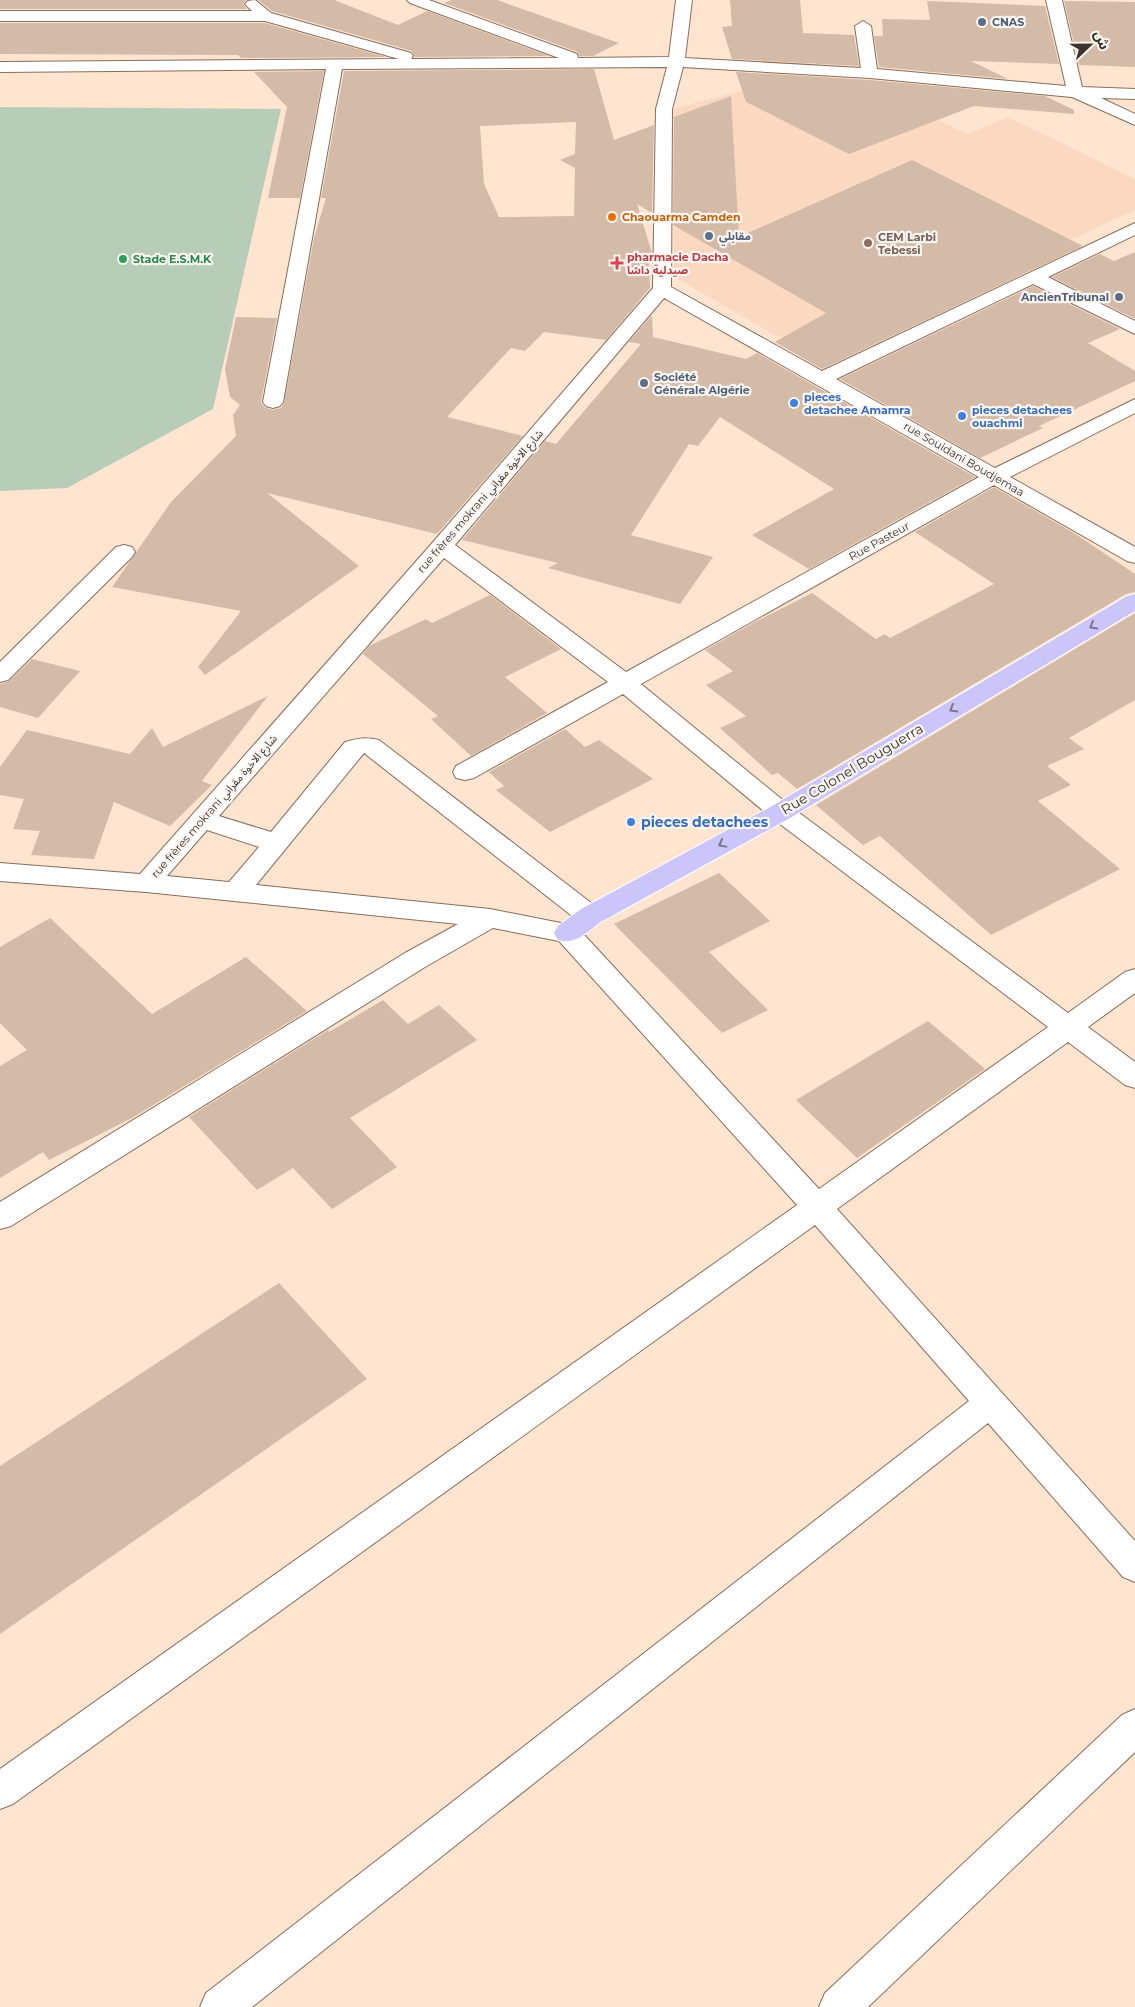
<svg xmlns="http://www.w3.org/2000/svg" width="1135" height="2007" viewBox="0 0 1135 2007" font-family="Montserrat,'Noto Sans Arabic',sans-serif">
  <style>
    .built { fill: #fad9c0 }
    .green { fill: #b8cdb8 }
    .building { fill: #d4bba7; fill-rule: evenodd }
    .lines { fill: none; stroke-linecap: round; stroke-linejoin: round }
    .minor-casing { stroke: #866e5c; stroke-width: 2 }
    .major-casing { stroke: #fff; stroke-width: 2 }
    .minor { fill: #fff; fill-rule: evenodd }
    .major { fill: #cbc5fa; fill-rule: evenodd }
    .oneway { stroke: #7d7588 }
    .service-dot { fill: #5c6f8a; stroke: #fbf6f2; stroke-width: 2 }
    .food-dot { fill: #e8710a; stroke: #fbf6f2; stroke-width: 2 }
    .education-dot { fill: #8d6e63; stroke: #fbf6f2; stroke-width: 2 }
    .leisure-dot { fill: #2e9e5b; stroke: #fbf6f2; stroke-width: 2 }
    .health-dot { fill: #e0444e; stroke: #fbf6f2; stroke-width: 2 }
    .shop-dot { fill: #3f7fe0; stroke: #fbf6f2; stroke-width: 2 }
    .labels { text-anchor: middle; stroke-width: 4.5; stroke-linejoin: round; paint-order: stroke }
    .far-service-label { font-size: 11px; font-weight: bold; fill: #4e5e75; stroke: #fbf6f2; text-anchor: start }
    .far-food-label { font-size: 11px; font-weight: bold; fill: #c56008; stroke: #fbf6f2; text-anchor: start }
    .far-education-label { font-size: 11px; font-weight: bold; fill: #785e54; stroke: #fbf6f2; text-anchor: start }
    .far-health-label { font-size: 11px; font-weight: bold; fill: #be3a42; stroke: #fbf6f2; text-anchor: start }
    .far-leisure-label { font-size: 11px; font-weight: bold; fill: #27864d; stroke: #fbf6f2; text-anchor: start }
    .far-shop-label { font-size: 11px; font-weight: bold; fill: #366cbe; stroke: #fbf6f2; text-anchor: start }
    .far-street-label { font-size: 11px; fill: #3d332b; stroke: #fbf6f2 }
    .street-label { font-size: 14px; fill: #3d332b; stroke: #fbf6f2 }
    .shop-label { font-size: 14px; font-weight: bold; fill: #366cbe; stroke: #fbf6f2; text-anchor: start }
  </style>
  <rect width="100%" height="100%" fill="#ffe4d0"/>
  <polygon class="built" points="764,85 885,95 967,134 1008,117 1135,179 1135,210 815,358 674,277 672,109"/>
  <polygon class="green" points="0,107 281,109 213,409 67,488 0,491"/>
  <g class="building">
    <polygon points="0,0 246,0 243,4 247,9 0,9"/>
    <polygon points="258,0 334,0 398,25 427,11 549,56 415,57 412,51 272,11"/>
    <polygon points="452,0 497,0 619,43 593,56 579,56 578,52 444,3"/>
    <polygon points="730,0 800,0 803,33 854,35 859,66 732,59 722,27 732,26"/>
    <polygon points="927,1 1045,6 1059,64 971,61 1008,79 879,67 874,36 883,36 882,19 930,20"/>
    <polygon points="1064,1 1135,2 1135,67 1079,65"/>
    <polygon points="0,23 265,23 386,57 241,58 238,55 0,54"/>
    <path d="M594,69L614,140L654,125L652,213L637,204L652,253V261H649L650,288L606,340L544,332L525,351L511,348L447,417L523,436L437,534L267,493L359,566L205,675L198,667L241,611L112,587L171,502L236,436L233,415L240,405L230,397L225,369L236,317L277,318L261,402L264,407L272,410L281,408L284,403L314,238L326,198H321L344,71ZM576,122L575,154L560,160L575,168L574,216L499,217L484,184L480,126Z"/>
    <polygon points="324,71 300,198 268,198 287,107 254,72"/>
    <polygon points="736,72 870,80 1045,96 1074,110 1074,114 974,106 849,154 746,102"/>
    <polygon points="731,96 739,237 912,160 1083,246 822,369 775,342 826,313 673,225 674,117"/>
    <polygon points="1135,252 1135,319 1052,277 1100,254 1114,261"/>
    <polygon points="1033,286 1120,329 1088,343 1135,371 1135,381 1039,426 1043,428 980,458 840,379"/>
    <polygon points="652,315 653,337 746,359 757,353 975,477 809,569 752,535 834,489 720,417 698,446 689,444 631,535 713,557 680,604 548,568 558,563 462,540 545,441 556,444 641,344 629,342"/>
    <polygon points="994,487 1074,533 1135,574 1135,592 1126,594 797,789 778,773 772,775 720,728 746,716 706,685 733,671 705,650 753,623 812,593 876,639 885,634 890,638 994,584 915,532"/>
    <polygon points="490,595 561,649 505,677 547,713 471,756 431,719 438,716 363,654 369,646 426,619 432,623"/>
    <polygon points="1135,613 1135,700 1069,738 1084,749 1047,766 1071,785 1038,801 1120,869 991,935 880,836 863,845 816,805"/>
    <polygon points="32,659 80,671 38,718 0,707 0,684 9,681"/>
    <polygon points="268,696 202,781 212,785 170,826 114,802 94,859 31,855 40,831 13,829 24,799 0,795 0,767 27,730 130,754 152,728 163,747"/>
    <polygon points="565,729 585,747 599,740 653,779 550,832 496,790 504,786 489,772"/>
    <polygon points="719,873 770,921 709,952 768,1010 722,1033 614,924"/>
    <polygon points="50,918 152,1014 246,957 307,1011 132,1118 49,1160 43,1152 0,1178 0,1066 27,1050 0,1023 0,947"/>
    <polygon points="383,1000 408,1024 439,1005 477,1040 350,1118 397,1167 332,1209 293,1168 257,1190 189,1117 328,1030 329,1032"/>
    <polygon points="928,1021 985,1069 857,1158 796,1100"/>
    <polygon points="279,1283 367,1379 0,1634 0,1466"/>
  </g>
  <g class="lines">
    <g class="minor-casing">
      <g id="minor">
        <path d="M255,0L271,13L411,53L413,56L411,59L559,58L410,3L407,0H429L577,54L578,58L669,57L676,0H692L685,58L861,68L855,26L863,21L871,26L877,69L1066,86L1046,0H1062L1082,87L1135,89V99L1101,98L1135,114V125L1072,97L870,78L683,67L672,109L671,287L822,371L1135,223V235L1048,277L1135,321V334L1033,284L836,379L995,468L1135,399V413L1010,477L1135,547V563L1127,561L994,485L641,684L790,806L1068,1013L1125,972L1135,969V993L1088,1027L1135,1062V1088L1125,1085L1068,1042L837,1209L1135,1541V1582L1123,1577L988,1423L252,2007H200L206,1993L969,1401L815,1225L13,1804L0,1809V1769L797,1205L559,941L493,928L425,967L11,1226L0,1229V1202L405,953L458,924L146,892L0,881V863L140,874L434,541L653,288L656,109L667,67L342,69L283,402L280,406L273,408L266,406L263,402L326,69L0,72V62L399,59L265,21H0V11H252L245,4L248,1ZM664,298L979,477L626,672L455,545ZM444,558L608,682L456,766L453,772L456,778L465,780L474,778L623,694L772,818L1048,1027L819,1189L576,926L490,909L256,885L364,753L581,923L590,925L599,923L603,916L599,909L379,740C366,737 358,738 345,742L271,832L219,816ZM207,830L259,847L229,882L167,876Z"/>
        <polygon points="124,545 132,547 135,552 132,557 8,680 0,682 0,662 116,547"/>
        <polygon points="1135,1709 1135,1752 868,2007 819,2007 825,1993 1122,1715"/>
      </g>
    </g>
    <g class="major-casing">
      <path id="major" d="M1135,594V611L790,818L599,923C586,933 575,945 558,940L554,933L558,926L581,909L772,806L1127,596Z"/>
    </g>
    <use href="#minor" class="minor"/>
    <use href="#major" class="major"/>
  </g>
  <defs><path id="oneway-chevron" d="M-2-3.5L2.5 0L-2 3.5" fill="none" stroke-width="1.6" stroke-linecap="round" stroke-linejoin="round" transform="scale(1.25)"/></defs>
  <g class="oneway">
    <use href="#oneway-chevron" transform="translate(1093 626) rotate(149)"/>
    <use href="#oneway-chevron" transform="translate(953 709) rotate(149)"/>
    <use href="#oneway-chevron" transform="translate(722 844) rotate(151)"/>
  </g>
  <g class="service-dot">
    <circle cx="982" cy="22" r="5"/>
    <circle cx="709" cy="236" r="5"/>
    <circle cx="1119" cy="297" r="5"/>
    <circle cx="644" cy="383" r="5"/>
  </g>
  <circle class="food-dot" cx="612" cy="217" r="5"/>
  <circle class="education-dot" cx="868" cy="243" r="5"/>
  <circle class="leisure-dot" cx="123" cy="259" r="5"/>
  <path class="health-dot" d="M614.5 255.5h5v5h5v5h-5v5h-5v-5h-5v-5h5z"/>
  <g class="shop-dot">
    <circle cx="794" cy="403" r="5"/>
    <circle cx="962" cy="416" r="5"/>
    <circle cx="631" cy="822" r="5"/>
  </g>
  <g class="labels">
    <g class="far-service-label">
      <text x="992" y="26">CNAS</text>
      <text x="719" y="240">مقابلي</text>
      <text x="1109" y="301" text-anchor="end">AncienTribunal</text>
      <text x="654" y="381">Société<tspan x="654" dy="13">Générale Algérie</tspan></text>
    </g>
    <g class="far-food-label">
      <text x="622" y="221">Chaouarma Camden</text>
    </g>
    <g class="far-education-label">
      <text x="878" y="241">CEM Larbi<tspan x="878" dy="13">Tebessi</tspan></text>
    </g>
    <g class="far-health-label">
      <text x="627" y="261">pharmacie Dacha<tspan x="627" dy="13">صيدلية داشا</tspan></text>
    </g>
    <g class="far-leisure-label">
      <text x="133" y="263">Stade E.S.M.K</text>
    </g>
    <g class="far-shop-label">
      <text x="804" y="401">pieces<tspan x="804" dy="13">detachee Amamra</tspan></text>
      <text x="972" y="414">pieces detachees<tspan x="972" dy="13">ouachmi</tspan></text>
    </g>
    <g class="far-street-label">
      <text transform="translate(964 459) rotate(30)" y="4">rue Souidani Boudjemaa</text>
      <text transform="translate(480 501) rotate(-49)" y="4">rue frères mokrani شارع الاخوة مقراني</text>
      <text transform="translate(879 541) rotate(-29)" y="4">Rue Pasteur</text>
      <text transform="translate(214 806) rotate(-49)" y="4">rue frères mokrani شارع الاخوة مقراني</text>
    </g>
    <g class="street-label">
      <text transform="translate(852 769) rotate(-31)" y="5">Rue Colonel Bouguerra</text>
    </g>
    <g class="shop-label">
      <text x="641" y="827">pieces detachees</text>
    </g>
  </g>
  <g transform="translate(1090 45) rotate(68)" stroke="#fbf6f2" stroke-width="4" paint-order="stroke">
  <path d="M0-4L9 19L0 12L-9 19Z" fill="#3d332b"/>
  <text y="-8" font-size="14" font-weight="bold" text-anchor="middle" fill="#3d332b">ش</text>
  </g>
</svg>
